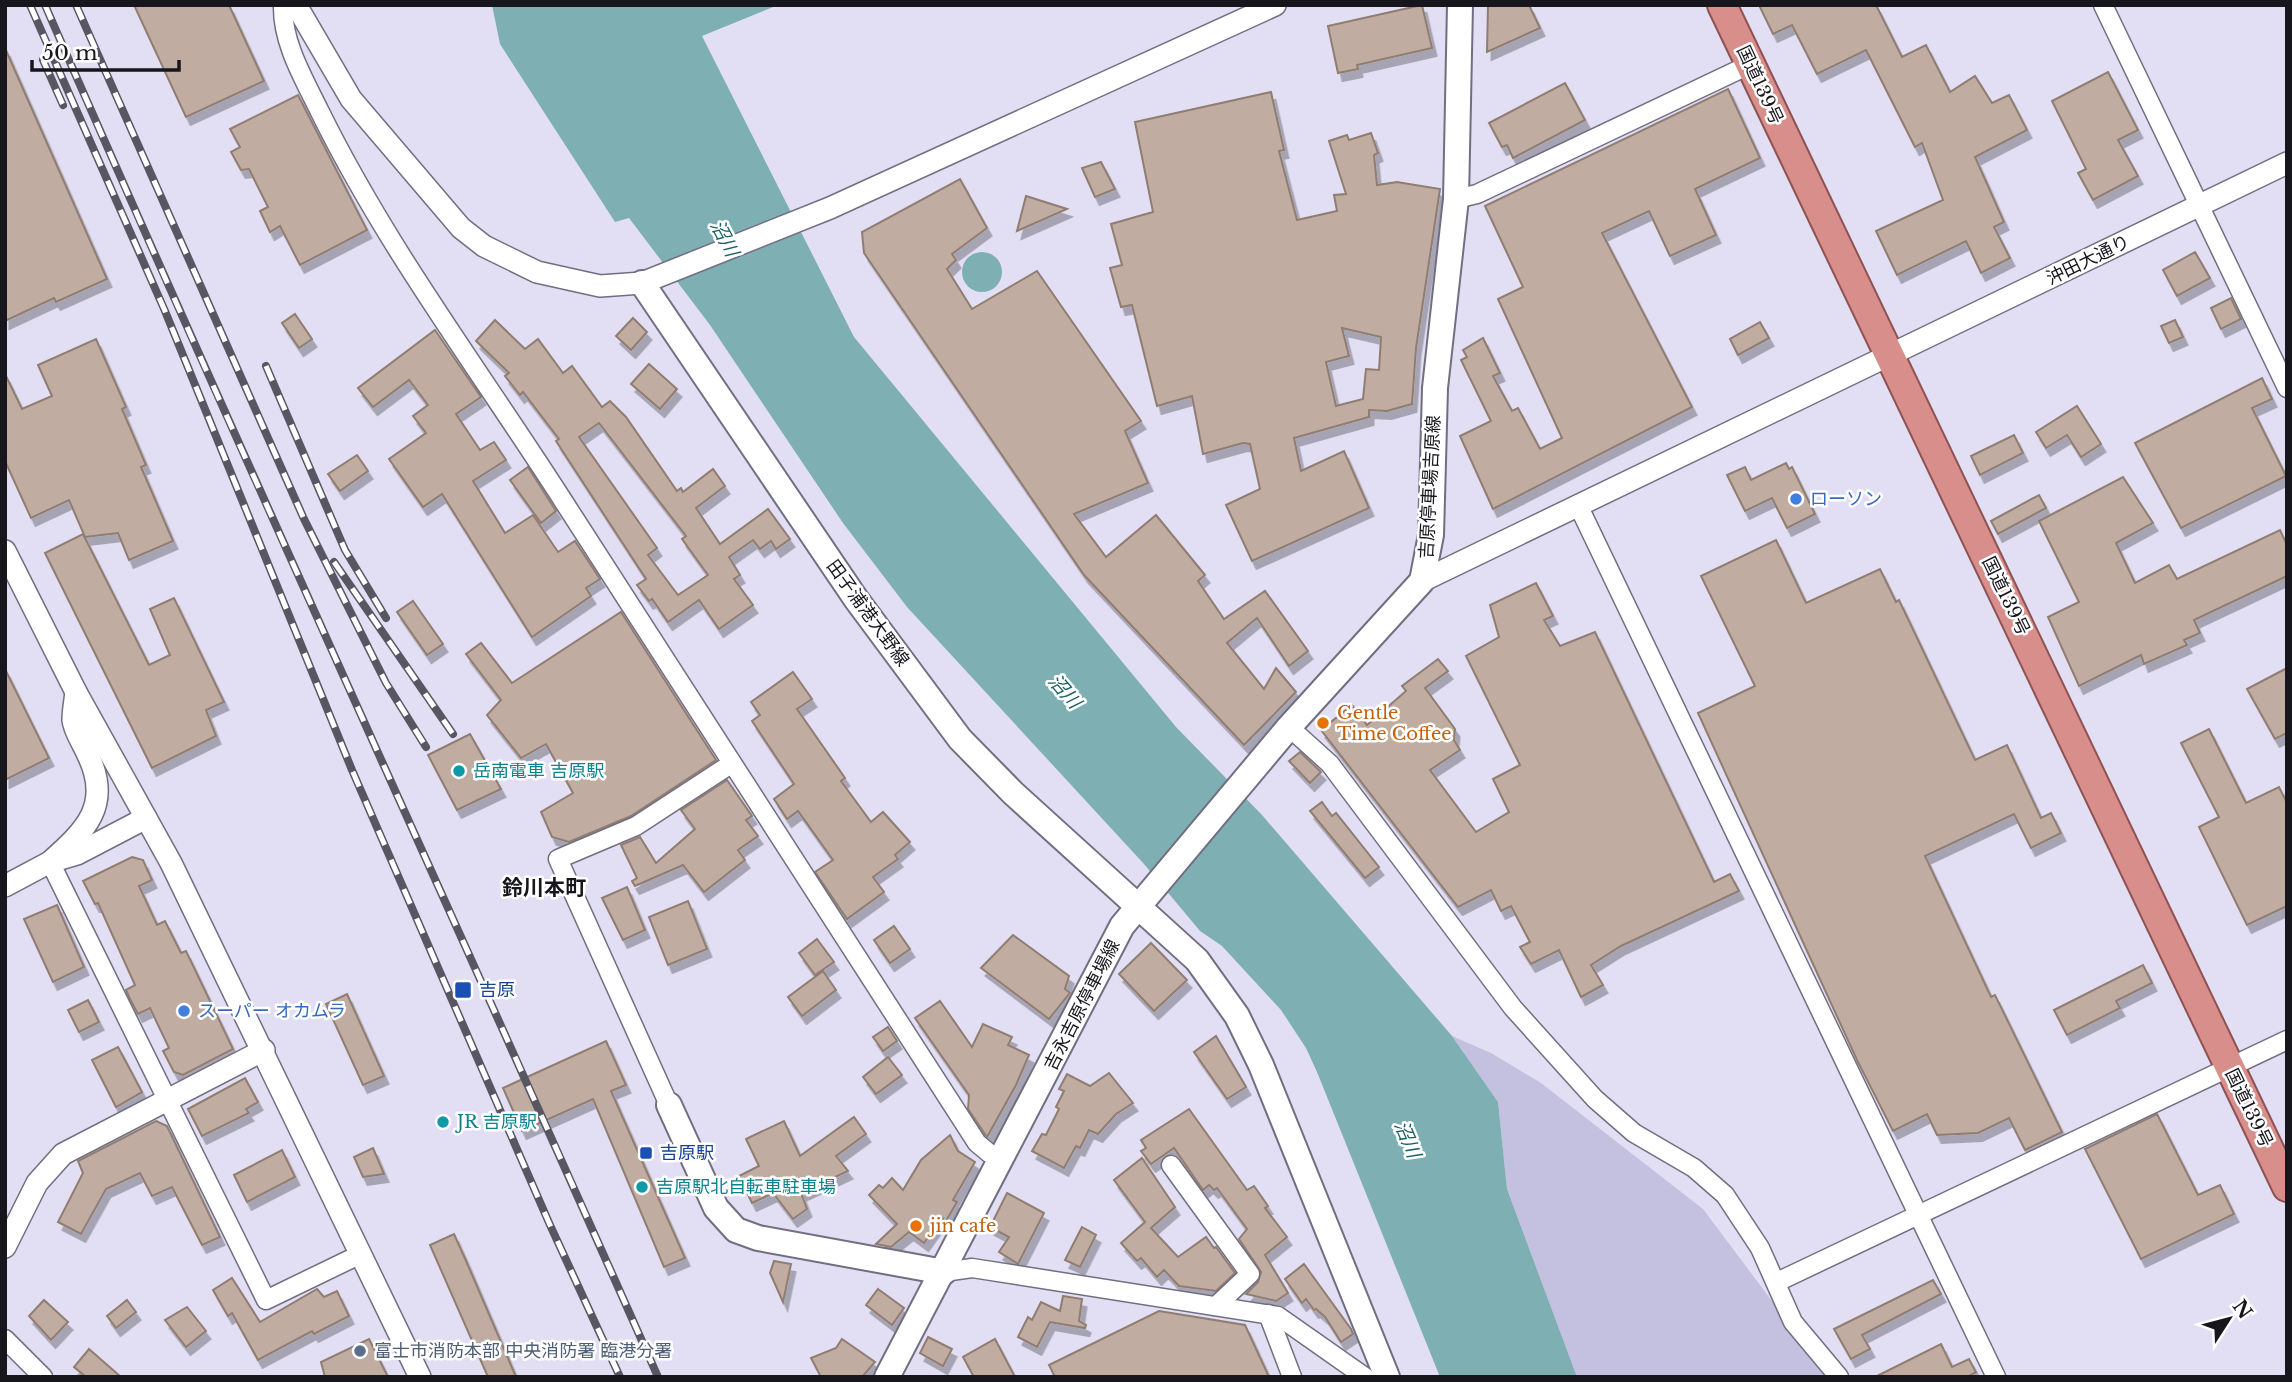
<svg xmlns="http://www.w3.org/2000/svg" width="2292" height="1382" viewBox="0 0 2292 1382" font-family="'Libre Baskerville','Noto Sans JP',serif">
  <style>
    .green { fill: #c4c0df }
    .water { fill: #7dafb3 }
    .building { fill: #c0aca0; stroke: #907d72; stroke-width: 2; fill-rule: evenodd; filter: url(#shadow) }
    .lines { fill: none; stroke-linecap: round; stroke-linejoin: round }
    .minor-casing { stroke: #716e81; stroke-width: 21 }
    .tertiary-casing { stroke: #716e81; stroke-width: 24 }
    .secondary-casing { stroke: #716e81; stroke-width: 28 }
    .trunk-casing { stroke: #8e5252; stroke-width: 32 }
    .minor { stroke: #fff; stroke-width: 18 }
    .tertiary { stroke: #fff; stroke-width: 21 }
    .secondary { stroke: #fff; stroke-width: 24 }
    .trunk { stroke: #d88f8b; stroke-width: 28 }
    .rail-casing { stroke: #585662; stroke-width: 8 }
    .rail { stroke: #fff; stroke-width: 5; stroke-dasharray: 16; stroke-linecap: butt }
    .shop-dot { fill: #3f7fe0; stroke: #fff; stroke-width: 2.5 }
    .food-dot { fill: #e8710a; stroke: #fff; stroke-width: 2.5 }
    .culture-dot { fill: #0f9aa8; stroke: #fff; stroke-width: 2.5 }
    .transit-dot { fill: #1a4fb4; stroke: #fff; stroke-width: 2.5 }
    .service-dot { fill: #5c6f8a; stroke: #fff; stroke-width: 2.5 }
    .labels { text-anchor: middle; stroke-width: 5; stroke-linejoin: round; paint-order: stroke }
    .street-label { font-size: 18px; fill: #17161d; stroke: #fff }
    .shop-label { font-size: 18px; fill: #366cbe; stroke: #fff; text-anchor: start }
    .food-label { font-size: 18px; fill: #c56008; stroke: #fff; text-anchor: start }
    .culture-label { font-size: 18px; fill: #0d838f; stroke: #fff; text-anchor: start }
    .transit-label { font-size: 18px; fill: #164399; stroke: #fff; text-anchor: start }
    .service-label { font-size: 18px; fill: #4e5e75; stroke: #fff; text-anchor: start }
    .water-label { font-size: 19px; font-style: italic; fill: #1c6064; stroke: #fff }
    .quarter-label { font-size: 21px; font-weight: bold; fill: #17161d; stroke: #fff }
  </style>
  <defs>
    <filter id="shadow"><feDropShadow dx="4.5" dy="8" stdDeviation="0" flood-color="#0004"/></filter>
  </defs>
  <rect width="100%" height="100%" fill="#e2dff4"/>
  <polygon class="green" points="1452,1036 1491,1053 1541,1083 1703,1209 1829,1377 1577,1377 1507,1189 1498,1102"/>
  <g class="water">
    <polygon points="492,5 778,5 702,36 854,337 1176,727 1262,815 1452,1036 1498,1102 1507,1189 1577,1377 1440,1377 1317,1072 1306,1048 1281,1010 1222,946 1200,931 1144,864 907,607 843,523 710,325 629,218 615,222 500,44"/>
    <circle cx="982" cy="272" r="20"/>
  </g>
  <g class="building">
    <polygon points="134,5 229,5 264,81 186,117"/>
    <polygon points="1422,5 1432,48 1357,65 1358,69 1338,73 1328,26"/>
    <polygon points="1488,5 1529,5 1540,28 1487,52"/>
    <polygon points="1759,5 1876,5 1902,57 1926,45 1950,92 1975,76 1992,103 2009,95 2027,130 1975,157 2004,222 1994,227 2010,258 1981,273 1966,241 1897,275 1876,231 1943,200 1922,143 1915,147 1866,50 1817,74 1792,25 1773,34"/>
    <polygon points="5,48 107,279 56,302 54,298 5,321"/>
    <polygon points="2108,72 2138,130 2118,140 2138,176 2093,200 2078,173 2086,169 2052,101"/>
    <polygon points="1565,83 1585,120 1513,158 1507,145 1502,147 1489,123"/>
    <polygon points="1728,89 1760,158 1695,189 1716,235 1670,256 1649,211 1602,233 1692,407 1493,509 1460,436 1491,421 1461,360 1467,357 1463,350 1483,338 1500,373 1493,376 1512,411 1518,408 1540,449 1562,438 1498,299 1523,287 1485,206"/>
    <path d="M1271,92L1284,150L1279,151L1297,220L1337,211L1334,195L1346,194L1329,141L1347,135L1349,140L1371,133L1378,153L1374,155L1377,185L1397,182L1440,189L1416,348L1412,404L1387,411L1369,410V417L1294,438L1301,471L1344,451L1369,508L1252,561L1226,505L1260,489L1250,444L1243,443L1203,454L1192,396L1157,406L1132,305L1121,307L1110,268L1122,265L1111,224L1153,212L1135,122ZM1342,328L1381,337L1379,370L1366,369L1363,399L1336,406L1326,362L1349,356Z"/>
    <polygon points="298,95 367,230 300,265 280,226 270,232 260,211 268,207 249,169 241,170 231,152 240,147 230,129"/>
    <polygon points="1101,162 1115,189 1095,197 1082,168"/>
    <polygon points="960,179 987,228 952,254 956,260 947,269 972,309 1037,271 1141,421 1125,431 1148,483 1074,514 1106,557 1156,515 1205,575 1198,581 1224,619 1265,591 1308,651 1289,666 1257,618 1227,643 1264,689 1276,668 1296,692 1244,745 1084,575 864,253 862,232"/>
    <polygon points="1026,196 1067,209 1017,231"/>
    <polygon points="2195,252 2210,278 2177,296 2163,270"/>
    <polygon points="2231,298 2241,319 2221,329 2211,308"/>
    <polygon points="295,314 312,339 299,348 282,323"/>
    <polygon points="633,318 647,332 631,350 616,336"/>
    <path d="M495,320L525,349L538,339L563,373L572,366L602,407L610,401L626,417L677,491L681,488L683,492L713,469L725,486L696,508L720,544L768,509L790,539L776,549L771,541L760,549L753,540L729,557L740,575L734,579L753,605L719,629L699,600L668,622L652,599L649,601L637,585L646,579L556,441L559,439L523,392L520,395L505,376L509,373L476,341ZM599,423L686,536L682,539L708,575L678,595L648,555L657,548L579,437Z"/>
    <polygon points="2175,320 2183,337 2169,343 2161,326"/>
    <polygon points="1760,322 1769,338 1738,355 1730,339"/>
    <polygon points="435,330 481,397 456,414 480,450 494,442 506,460 473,481 505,533 533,515 558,552 575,541 600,579 586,588 591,596 532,637 442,494 423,507 389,459 426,433 413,416 428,405 409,380 373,407 358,388"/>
    <polygon points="96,339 126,407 122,409 146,465 141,467 173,541 129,560 118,533 85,537 69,500 31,518 5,461 5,374 22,409 52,396 38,365"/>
    <polygon points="649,364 677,389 660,409 631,384"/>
    <polygon points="2262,378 2272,399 2252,408 2286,476 2181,528 2135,443"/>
    <polygon points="2077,406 2101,444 2081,457 2067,435 2046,448 2036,432"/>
    <polygon points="2014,435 2023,453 1980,475 1971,456"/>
    <polygon points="357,455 368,471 340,491 328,474"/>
    <polygon points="1786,463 1789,469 1792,467 1815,514 1787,528 1772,498 1745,511 1727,475 1745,467 1751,480"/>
    <polygon points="528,467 556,511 541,523 510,480"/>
    <polygon points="2123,477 2153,523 2116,543 2135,583 2169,565 2177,579 2280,530 2287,545 2287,576 2194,620 2200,633 2184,640 2187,645 2144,664 2141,655 2079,686 2048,617 2079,602 2039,521"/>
    <polygon points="2039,495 2046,508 1998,534 1991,521"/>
    <polygon points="83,534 149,665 170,655 150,609 174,598 224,702 206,710 216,736 152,768 45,553"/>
    <polygon points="1776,540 1806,603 1880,569 1896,602 1899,600 1975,760 2007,745 2041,818 2051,813 2061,833 2031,848 2014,814 1925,856 1991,997 1995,995 2062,1132 2025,1150 2009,1118 1978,1133 1937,1135 1927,1114 1893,1131 1857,1060 1698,713 1755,686 1701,576"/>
    <polygon points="1536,583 1553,616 1544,620 1560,646 1595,632 1714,882 1730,874 1739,891 1621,946 1591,965 1603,985 1581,997 1559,950 1531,964 1520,947 1530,942 1511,906 1501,911 1491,890 1458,907 1321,730 1352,705 1367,725 1406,691 1402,686 1438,659 1448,671 1425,688 1455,729 1454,740 1460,750 1430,770 1476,832 1509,812 1493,779 1520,765 1466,656 1499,637 1490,605"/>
    <polygon points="413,601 443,644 427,655 397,612"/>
    <polygon points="621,612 716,760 631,816 569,842 552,837 541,812 573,793 546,744 521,758 487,715 501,700 466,654 481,643 512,683"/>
    <polygon points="2287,668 2287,733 2275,739 2247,689"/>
    <polygon points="5,669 49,758 5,780"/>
    <polygon points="793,672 812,699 797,709 845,778 841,781 871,822 883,812 910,842 895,855 898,859 873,877 884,892 847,919 815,872 833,860 798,811 787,819 774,799 794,784 752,721 760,715 751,702"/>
    <polygon points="2209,729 2246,803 2279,787 2287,803 2287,906 2247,925 2199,827 2219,817 2181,743"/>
    <polygon points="470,734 501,789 457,810 428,755"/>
    <polygon points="1300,752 1321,772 1310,783 1289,761"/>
    <polygon points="727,780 752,816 746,820 758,836 738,850 745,860 704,892 683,865 635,886 632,881 637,878 621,845 640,837 656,863 695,829 681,810"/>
    <polygon points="1322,802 1332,816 1336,813 1379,867 1365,878 1310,811"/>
    <polygon points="132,857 143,860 152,880 139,886 157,925 165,921 181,953 186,951 233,1049 183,1075 174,1072 163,1051 169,1048 150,1008 138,1014 130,999 126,990 135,985 98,903 95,904 83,881"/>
    <polygon points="627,887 645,930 623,940 602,898"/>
    <polygon points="688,901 707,949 668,965 649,917"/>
    <polygon points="57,905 84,967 53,982 24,919"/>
    <polygon points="894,926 910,949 890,963 874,940"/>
    <polygon points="1013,935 1069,976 1065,989 1070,993 1049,1019 981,968"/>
    <polygon points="817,939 834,962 815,975 799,953"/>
    <polygon points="1151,943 1187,980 1154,1011 1119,974"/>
    <polygon points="2143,965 2152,983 2116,1001 2120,1008 2067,1035 2054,1010"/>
    <polygon points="823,971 836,990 802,1016 788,997"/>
    <polygon points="347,994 384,1076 363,1085 326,1004"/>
    <polygon points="88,1000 99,1022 79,1032 68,1010"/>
    <polygon points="940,1001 972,1047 983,1024 1012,1037 1008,1045 1029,1055 1016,1085 987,1137 968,1109 969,1095 915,1018"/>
    <polygon points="888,1027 897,1041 883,1051 873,1037"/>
    <polygon points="1216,1036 1246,1087 1227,1099 1194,1052"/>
    <polygon points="606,1041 626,1085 611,1091 685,1258 664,1267 593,1099 522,1131 503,1088"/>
    <polygon points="118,1047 142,1092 116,1107 92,1060"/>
    <polygon points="888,1057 902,1075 876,1094 863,1077"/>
    <polygon points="1109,1073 1133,1103 1116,1114 1098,1134 1089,1130 1080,1148 1076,1146 1064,1168 1032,1151 1042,1134 1046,1135 1059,1109 1056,1107 1064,1091 1059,1089 1067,1074 1090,1086"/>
    <polygon points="245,1078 258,1102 246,1109 249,1113 202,1136 188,1109"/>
    <polygon points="1189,1109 1247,1190 1254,1186 1268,1206 1265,1208 1287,1237 1265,1255 1288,1293 1276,1301 1246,1294 1258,1282 1261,1272 1239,1239 1247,1229 1217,1188 1214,1190 1209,1185 1203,1190 1174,1148 1151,1164 1141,1151 1146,1148 1141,1140"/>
    <polygon points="2157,1114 2198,1195 2220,1185 2234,1214 2141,1259 2085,1149"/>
    <polygon points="854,1117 866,1134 836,1156 848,1171 801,1193 807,1209 793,1219 773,1193 752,1203 739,1176 759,1166 746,1139 784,1121 800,1156"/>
    <polygon points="156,1121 167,1126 220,1237 202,1245 172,1187 152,1196 140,1173 106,1189 81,1234 58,1222 83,1173 78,1161"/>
    <polygon points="950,1135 958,1151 975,1162 953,1200 957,1202 946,1221 942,1218 924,1243 909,1232 891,1247 876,1244 897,1224 869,1195 879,1185 883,1188 892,1178 903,1190 921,1160"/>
    <polygon points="373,1148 384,1174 363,1177 354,1157"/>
    <polygon points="282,1150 295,1177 247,1202 234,1175"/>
    <polygon points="1142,1158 1175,1207 1151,1228 1178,1257 1206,1237 1214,1248 1216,1247 1235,1273 1216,1291 1179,1286 1164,1270 1157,1277 1141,1258 1137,1261 1121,1243 1145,1222 1114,1180"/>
    <polygon points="1007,1193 1044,1213 1018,1264 999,1252 1009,1237 990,1227"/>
    <polygon points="1082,1227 1096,1235 1080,1267 1065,1260"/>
    <polygon points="454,1234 467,1263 516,1377 488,1377 430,1245"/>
    <polygon points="774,1261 791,1264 783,1302 770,1273"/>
    <polygon points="1304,1264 1351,1329 1353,1334 1341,1342 1325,1317 1316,1309 1314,1310 1306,1299 1302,1303 1285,1279"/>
    <polygon points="232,1278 260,1322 317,1289 324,1297 337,1291 349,1316 314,1334 312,1331 258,1360 232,1313 228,1316 213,1290"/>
    <polygon points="1933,1280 1941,1294 1862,1335 1870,1349 1851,1359 1834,1329"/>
    <polygon points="878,1289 904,1308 892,1325 866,1305"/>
    <polygon points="1063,1296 1082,1299 1079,1321 1086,1325 1085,1328 1050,1322 1037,1347 1018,1337 1028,1317 1032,1320 1041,1302 1060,1311"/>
    <polygon points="44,1300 68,1322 51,1340 29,1316"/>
    <polygon points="127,1300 136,1312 116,1328 107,1316"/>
    <polygon points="187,1307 206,1331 186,1347 165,1320"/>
    <polygon points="1159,1311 1245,1325 1269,1377 1055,1377 1049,1365"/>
    <polygon points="928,1337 952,1349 943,1366 920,1353"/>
    <polygon points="369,1339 388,1377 325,1377 321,1362"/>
    <polygon points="842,1339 875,1362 862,1377 821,1377 811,1358 836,1348"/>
    <polygon points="995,1339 1015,1377 974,1377 963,1357"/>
    <polygon points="1941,1344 1952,1367 1969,1359 1976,1372 1967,1377 1875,1377"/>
    <polygon points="89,1349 121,1377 86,1377 74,1367"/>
  </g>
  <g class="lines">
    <g class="minor-casing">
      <g id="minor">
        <path d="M283,5C282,43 304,79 320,112C387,248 480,371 562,499C700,714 838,929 977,1143L989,1153L1003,1158"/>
        <polyline points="2103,5 2287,388"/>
        <polyline points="1456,199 1477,194 1751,64"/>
        <polyline points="1579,507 1996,1377"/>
        <polyline points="1289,727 1330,764 1513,1008 1595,1099 1634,1133 1694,1168 1725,1195 1760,1248 1793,1322 1839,1377"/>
        <polyline points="50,862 266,1300 361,1254"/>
        <polyline points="669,1105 558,859 636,826 731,764"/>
        <polyline points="1171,1165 1250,1274 1216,1306"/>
        <polyline points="944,1272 972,1268 1278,1316 1365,1377"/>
        <polyline points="1777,1282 2287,1040"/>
        <polyline points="1268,1314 1292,1377"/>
        <polyline points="5,1339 43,1377"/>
      </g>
    </g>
    <g class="tertiary-casing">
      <g id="tertiary">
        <polyline points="296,5 351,99 461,228 484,246 537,272 600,286 642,283 830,208 1275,5"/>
        <polyline points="5,551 76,692 171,863 420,1377"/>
        <polyline points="1422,581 2287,163"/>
        <path d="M50,862C86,830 112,805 88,755C84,745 74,731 73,720C73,711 75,701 76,692"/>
        <polyline points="5,886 50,862 77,854 146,818"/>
        <polyline points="5,1247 37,1183 63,1154 264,1050"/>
      </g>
    </g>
    <g class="secondary-casing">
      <g id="secondary">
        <polyline points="642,283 856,599 960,739 1013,793 1197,960 1237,1016 1261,1065 1387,1377"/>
        <polyline points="669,1105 716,1208 736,1230 758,1238 944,1272"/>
        <polyline points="887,1377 1122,926 1289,727 1422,581 1431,535 1435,388 1456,199 1460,5"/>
      </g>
    </g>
    <g class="trunk-casing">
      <polyline id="trunk" points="1722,5 2287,1187"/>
    </g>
    <use href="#minor" class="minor"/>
    <use href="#tertiary" class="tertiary"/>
    <use href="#secondary" class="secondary"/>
    <use href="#trunk" class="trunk"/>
    <g class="rail-casing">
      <g id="rail">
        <polyline points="30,5 165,311 352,770 550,1225 620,1377"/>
        <path d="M45,5C245,464 455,919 658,1377"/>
        <polyline points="76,5 304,519 386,683 426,747"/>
        <polyline points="43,60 63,105"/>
        <polyline points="266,366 345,550 386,618"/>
        <polyline points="334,562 453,734"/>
      </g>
    </g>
    <use href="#rail" class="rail"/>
  </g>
  <g class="shop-dot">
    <circle cx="1796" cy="499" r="7"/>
    <circle cx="184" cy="1011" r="7"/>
  </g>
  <g class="food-dot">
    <circle cx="1323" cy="723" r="7"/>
    <circle cx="916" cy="1226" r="7"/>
  </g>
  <g class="culture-dot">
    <circle cx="459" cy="771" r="7"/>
    <circle cx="443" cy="1122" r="7"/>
    <circle cx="642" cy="1187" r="7"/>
  </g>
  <g class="transit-dot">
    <rect x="454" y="981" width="18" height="18" rx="3.5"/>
    <rect x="639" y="1146" width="14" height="14" rx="3.5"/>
  </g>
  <circle class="service-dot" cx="360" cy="1351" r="7"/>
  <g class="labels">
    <g class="street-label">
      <text transform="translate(1760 85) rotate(65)" y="6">国道139号</text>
      <text transform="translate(2088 260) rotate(-26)" y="6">沖田大通り</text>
      <text transform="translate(1430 487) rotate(-87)" y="6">吉原停車場吉原線</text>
      <text transform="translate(2006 596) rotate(64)" y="6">国道139号</text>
      <text transform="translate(868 613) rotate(54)" y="6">田子浦港大野線</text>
      <text transform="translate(1082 1005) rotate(-63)" y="6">吉永吉原停車場線</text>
      <text transform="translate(2249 1108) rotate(64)" y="6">国道139号</text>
    </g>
    <g class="shop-label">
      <text x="1810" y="505">ローソン</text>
      <text x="198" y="1017">スーパー オカムラ</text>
    </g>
    <g class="food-label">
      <text x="1337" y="719">Gentle<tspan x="1337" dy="21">Time Coffee</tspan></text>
      <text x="930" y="1232">jin cafe</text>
    </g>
    <g class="culture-label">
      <text x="473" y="777">岳南電車 吉原駅</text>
      <text x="457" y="1128">JR 吉原駅</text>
      <text x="656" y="1193">吉原駅北自転車駐車場</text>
    </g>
    <g class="transit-label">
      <text x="479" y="996">吉原</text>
      <text x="660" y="1159">吉原駅</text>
    </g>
    <g class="service-label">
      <text x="374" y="1357">富士市消防本部 中央消防署 臨港分署</text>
    </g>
    <g class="water-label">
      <text transform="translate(725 238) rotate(62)" y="7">沼川</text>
      <text transform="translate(1065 691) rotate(49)" y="7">沼川</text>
      <text transform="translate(1408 1139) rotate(67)" y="7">沼川</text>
    </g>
    <g class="quarter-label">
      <text x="544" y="895">鈴川本町</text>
    </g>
  </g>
  <rect width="2292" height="1382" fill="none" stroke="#17161d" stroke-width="14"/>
  <g transform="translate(2229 1319) rotate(54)" stroke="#ffffff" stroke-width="5" paint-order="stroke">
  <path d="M0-5L12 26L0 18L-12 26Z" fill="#17161d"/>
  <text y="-10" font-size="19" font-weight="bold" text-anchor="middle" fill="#17161d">N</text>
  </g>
  <path d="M32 60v10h147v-10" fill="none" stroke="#17161d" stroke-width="3.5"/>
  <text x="42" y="60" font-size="21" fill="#17161d" stroke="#ffffff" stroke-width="5" paint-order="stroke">50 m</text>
</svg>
